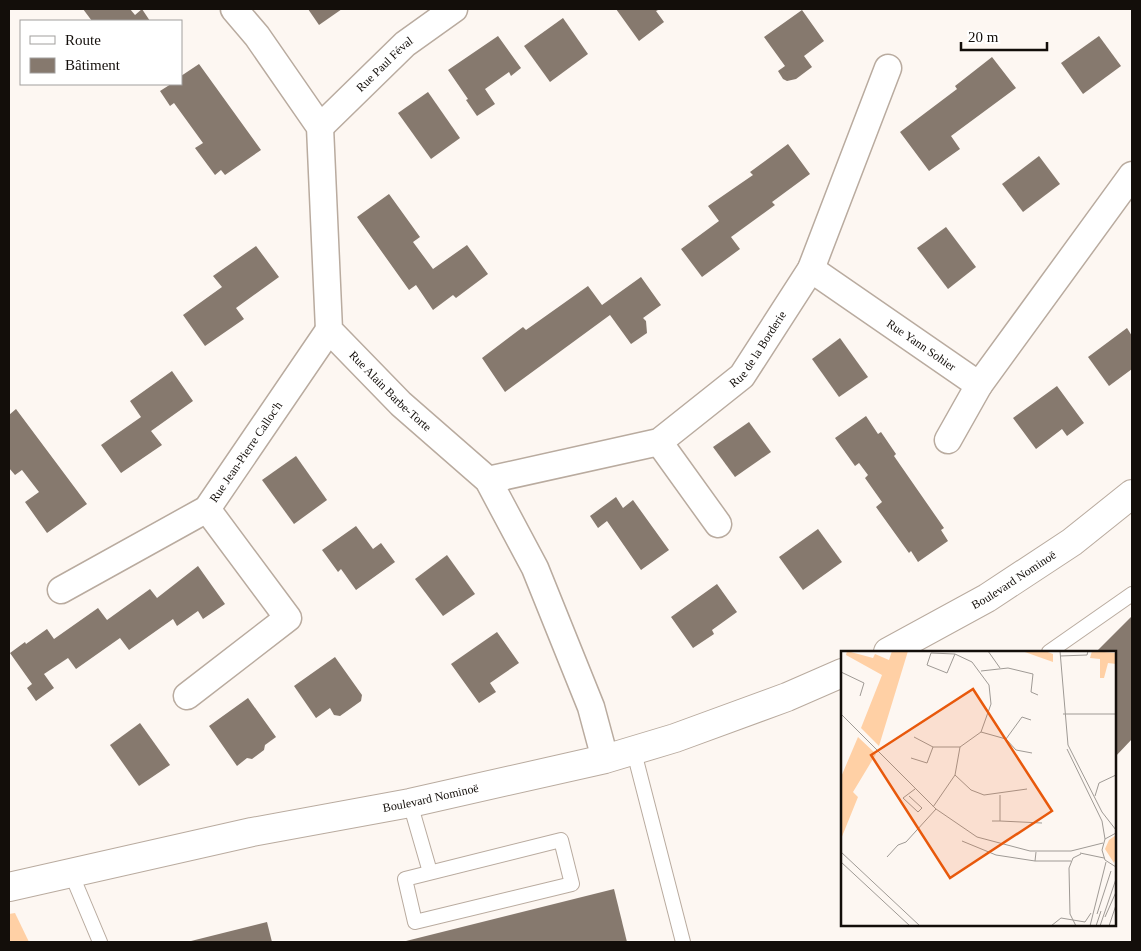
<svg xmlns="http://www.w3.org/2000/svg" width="1141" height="951" viewBox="0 0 1141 951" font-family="Georgia,serif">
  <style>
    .green { fill: #ffd0a5 }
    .building { fill: #86796e }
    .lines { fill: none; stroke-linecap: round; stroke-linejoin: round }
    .lane-casing { stroke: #b9ab9f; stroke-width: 16 }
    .street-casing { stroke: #b9ab9f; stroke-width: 29 }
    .secondary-casing { stroke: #b9ab9f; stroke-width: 30 }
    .lane { stroke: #fff; stroke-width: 14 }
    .street { stroke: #fff; stroke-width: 26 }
    .secondary { stroke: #fff; stroke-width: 28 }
    .labels { text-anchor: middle; stroke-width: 5; stroke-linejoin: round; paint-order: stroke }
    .street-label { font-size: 12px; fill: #130e0a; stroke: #fff }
    .inset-road { fill: none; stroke: #9f9a95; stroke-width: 1 }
    .view { fill: #e8590c; fill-opacity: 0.15; stroke: #e8590c; stroke-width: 2.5 }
    .inset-edge { fill: none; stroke: #130e0a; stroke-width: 2.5 }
  </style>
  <rect width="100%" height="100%" fill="#fdf7f2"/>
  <polygon class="green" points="15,913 29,942 9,942 9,914"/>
  <g class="building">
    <polygon points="83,9 130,9 135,15 142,9 150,21 92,21"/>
    <polygon points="308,9 342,9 319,25"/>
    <polygon points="616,9 660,9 656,11 664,22 639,41"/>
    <polygon points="802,10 824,41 804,56 812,67 796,79 787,81 783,79 778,71 785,66 764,37"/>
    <polygon points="563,18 588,54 550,82 524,46"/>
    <polygon points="498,36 521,68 511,76 509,72 485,89 495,104 477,116 466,100 468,99 448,70"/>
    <polygon points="1099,36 1121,66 1083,94 1061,63"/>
    <polygon points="992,57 1016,88 951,136 960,149 929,171 900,132 957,89 955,86"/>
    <polygon points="199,64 261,150 225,175 221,170 215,175 195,148 203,143 174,103 170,106 160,91 171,84 181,84 181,76"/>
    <polygon points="428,92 460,138 431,159 398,113"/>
    <polygon points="788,144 810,174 772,202 775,205 731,237 740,249 702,277 681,249 719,221 708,206 753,175 750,172"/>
    <polygon points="1039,156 1060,184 1023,212 1002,184"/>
    <polygon points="389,194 420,237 413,242 433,269 467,245 488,274 456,298 453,295 433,310 416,285 409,290 357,217"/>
    <polygon points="946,227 976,267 948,289 917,248"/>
    <polygon points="256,246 279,277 236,308 244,319 205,346 183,315 222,287 213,276"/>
    <polygon points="641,277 661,305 643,318 646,321 647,333 631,344 610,315 505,392 482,358 523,327 526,330 588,286 602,305"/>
    <polygon points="1127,328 1132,336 1132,369 1109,386 1088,357"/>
    <polygon points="840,338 868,377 839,397 812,359"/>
    <polygon points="172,371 193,401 151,431 162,445 121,473 101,445 141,417 130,401"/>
    <polygon points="1057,386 1084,423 1067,436 1062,429 1036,449 1013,418"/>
    <polygon points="16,409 87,504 47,533 25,502 39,492 22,470 15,475 9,468 9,415"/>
    <polygon points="866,416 878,434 881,432 896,454 894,456 944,528 941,530 948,541 918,562 911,551 909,553 876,507 882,502 865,478 868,475 859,463 855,466 835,438"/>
    <polygon points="749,422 771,452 735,477 713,447"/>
    <polygon points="296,456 327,500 294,524 262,480"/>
    <polygon points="616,497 623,508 633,500 669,550 641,570 607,521 598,528 590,516"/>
    <polygon points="356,526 373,549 381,543 395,562 356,590 341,569 338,572 322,550"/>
    <polygon points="818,529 842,562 803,590 779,557"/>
    <polygon points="447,555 475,594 443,616 415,579"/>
    <polygon points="198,566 225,604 203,619 198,611 177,626 173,619 129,650 120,638 76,669 68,658 44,674 54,688 36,701 27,688 32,684 10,653 25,642 26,644 47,629 54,639 98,608 107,620 150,589 157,598"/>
    <polygon points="717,584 737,612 712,630 714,634 693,648 671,617"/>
    <polygon points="1132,616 1132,739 1115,757 1115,652 1096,652"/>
    <polygon points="497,632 519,663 490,683 496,692 479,703 451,664"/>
    <polygon points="335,657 362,695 361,701 340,716 334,715 330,708 316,718 294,686"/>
    <polygon points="248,698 276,737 265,745 264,750 252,759 247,758 237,766 209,726"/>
    <polygon points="140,723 170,765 139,786 110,745"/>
    <polygon points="614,889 627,942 402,942"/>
    <polygon points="267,922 272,942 187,942"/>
  </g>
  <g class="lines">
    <g class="lane-casing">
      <g id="lane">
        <polyline points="1049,652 1132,594"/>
        <polyline points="634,752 683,942"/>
        <polyline points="410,803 430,872"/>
        <polygon points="561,840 572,884 415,922 405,879"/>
        <polyline points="71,873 100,942"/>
      </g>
    </g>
    <g class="street-casing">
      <g id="street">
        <path id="s1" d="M234,9L257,36L320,127L329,330L401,404L488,480L535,568L591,707L605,759"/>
        <path id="s2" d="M320,127L405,44L454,9"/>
        <path id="s3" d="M811,269L979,385L948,440"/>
        <polyline points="979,385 1132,175"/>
        <polyline points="659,442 718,524"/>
        <path id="s4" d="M488,480L659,442L742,376L811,269L888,68"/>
        <path id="s5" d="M61,590L207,509L329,330"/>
        <polyline points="187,696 288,618 207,509"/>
      </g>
    </g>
    <g class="secondary-casing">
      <g id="secondary">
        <path id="s6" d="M888,652L987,598L1072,542L1132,494"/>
        <path id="s7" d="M9,887L252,832L410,803L605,759L675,738L787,697L842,673"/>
      </g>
    </g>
    <use href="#lane" class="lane"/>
    <use href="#street" class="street"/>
    <use href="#secondary" class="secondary"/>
  </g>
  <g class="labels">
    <g class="street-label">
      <text dy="4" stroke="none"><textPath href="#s2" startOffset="90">Rue Paul Féval</textPath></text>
      <text dy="4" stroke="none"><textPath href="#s3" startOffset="134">Rue Yann Sohier</textPath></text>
      <text dy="4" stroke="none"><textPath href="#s4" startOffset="312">Rue de la Borderie</textPath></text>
      <text dy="4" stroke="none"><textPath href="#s1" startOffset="436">Rue Alain Barbe-Torte</textPath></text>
      <text dy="4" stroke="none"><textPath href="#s5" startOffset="236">Rue Jean-Pierre Calloc'h</textPath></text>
      <text dy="4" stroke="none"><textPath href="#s6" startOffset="145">Boulevard Nominoë</textPath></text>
      <text dy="4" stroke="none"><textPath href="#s7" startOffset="431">Boulevard Nominoë</textPath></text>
    </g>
  </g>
  <g transform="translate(841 651)">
    <rect width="275" height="275" fill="#fdf7f2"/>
    <path d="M6,0L32,7L34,3L48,9L51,0H67L38,95L20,77L41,24L5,4ZM181,0H204L212,3V11ZM251,0L275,2V13L267,12L263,27H259V8L249,7ZM17,86L35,103L12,141L17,146L0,188V126ZM275,184V207L273,212L264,198L268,189Z" fill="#ffd0a5"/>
    <path class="inset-road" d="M147,0L159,17M219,0L227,94L261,161L275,179M219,5L246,4L247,0M140,20L167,17L192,23L190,41L197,44M0,21L23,32L19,45M0,63L95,158L136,186L189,200H230L262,192M222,63H275M140,81L165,88L175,99L191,102M73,86L92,96H119M165,88L181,66L190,69M226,98L261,170L264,188M70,107L86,112L92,96M114,124L130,139L143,144L186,138M68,145L81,157L77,161L62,147L74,138M254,145L258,132L275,124M92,156L114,124L119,96L140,81L150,53L148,34L131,11L114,3L90,2L86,14L106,22L114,3M151,170H159V144M159,170L201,172M275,182L264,188L261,199L264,209L275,216M121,190L155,204L194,210M0,201L79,275M195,201L194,210H230M239,202L263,207M46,206L57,194L65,191L95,158M0,211L69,275M256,263L270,220M264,266L275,241M210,275L220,267L244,271L250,262M235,275L229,263L228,217L232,207L240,203M249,275L265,211M255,275L260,260M259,275L275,228M268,275L275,254"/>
    <path class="view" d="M132,38L211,160L109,227L30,104Z"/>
    <rect width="275" height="275" class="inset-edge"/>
  </g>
  <rect width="1141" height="951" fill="none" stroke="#130e0a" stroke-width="20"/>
  <rect x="20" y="20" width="162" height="65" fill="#ffffff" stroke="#a19f9d"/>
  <rect x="30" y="36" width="25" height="8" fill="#ffffff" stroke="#a19f9d"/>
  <text x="65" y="45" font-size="15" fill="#130e0a">Route</text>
  <rect x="30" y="58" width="25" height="15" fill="#86796e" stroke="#a19f9d"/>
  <text x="65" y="70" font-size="15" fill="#130e0a">Bâtiment</text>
  <path d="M961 42v8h86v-8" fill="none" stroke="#130e0a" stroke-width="2.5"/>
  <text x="968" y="42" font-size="15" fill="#130e0a" stroke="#ffffff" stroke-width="4" paint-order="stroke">20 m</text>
</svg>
